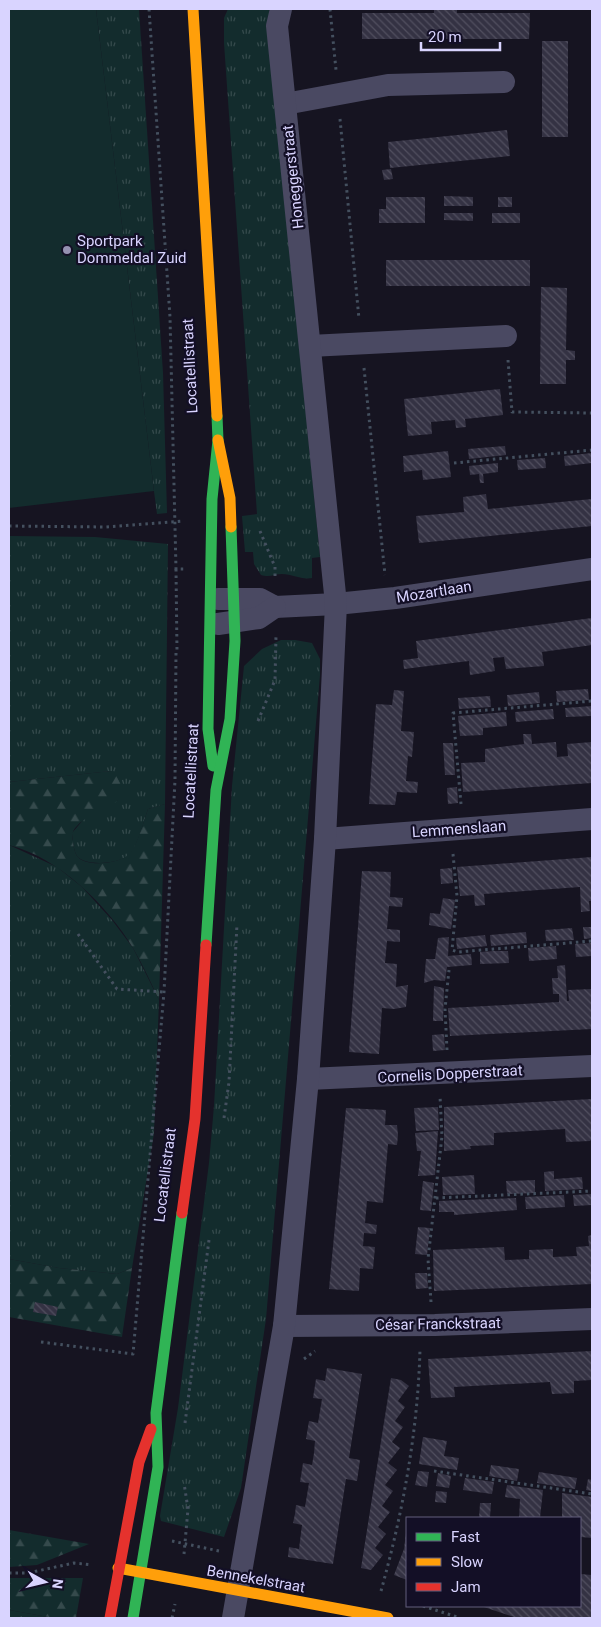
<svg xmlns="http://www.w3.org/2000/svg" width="601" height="1627" viewBox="0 0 601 1627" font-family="Roboto,sans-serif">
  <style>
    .grass { fill: url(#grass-tufts) }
    .forest { fill: url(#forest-firs) }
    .garden { fill: #132c2d }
    .building { fill: url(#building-back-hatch) }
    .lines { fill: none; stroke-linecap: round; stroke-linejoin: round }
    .path { stroke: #44505f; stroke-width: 3; stroke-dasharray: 2.5 4; stroke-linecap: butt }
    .street { stroke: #4a4962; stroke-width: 22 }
    .fast { stroke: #30b455; stroke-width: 11 }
    .slow { stroke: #ff9f0a; stroke-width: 11 }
    .jam { stroke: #e5322d; stroke-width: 11 }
    .poi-dot { fill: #9591b1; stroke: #130f26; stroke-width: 2 }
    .labels { text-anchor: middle; stroke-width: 4.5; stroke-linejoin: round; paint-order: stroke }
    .street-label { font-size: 15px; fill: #d9d4ff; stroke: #130f26 }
    .poi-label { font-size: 15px; fill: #d9d4ff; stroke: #130f26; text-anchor: start }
  </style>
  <defs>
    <pattern id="grass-tufts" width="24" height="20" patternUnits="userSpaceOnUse" patternTransform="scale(1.25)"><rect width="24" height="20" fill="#132c2d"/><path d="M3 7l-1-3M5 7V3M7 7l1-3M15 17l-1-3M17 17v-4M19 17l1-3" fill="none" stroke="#354a4c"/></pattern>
    <pattern id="forest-firs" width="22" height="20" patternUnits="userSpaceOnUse" patternTransform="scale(1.25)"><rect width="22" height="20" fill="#132c2d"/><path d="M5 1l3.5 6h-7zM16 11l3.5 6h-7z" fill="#354a4c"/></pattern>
    <pattern id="building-back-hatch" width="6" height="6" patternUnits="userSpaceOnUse" patternTransform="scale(1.25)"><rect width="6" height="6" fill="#343243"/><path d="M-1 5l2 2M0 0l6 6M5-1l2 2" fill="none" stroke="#514f5f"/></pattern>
  </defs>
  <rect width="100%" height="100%" fill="#161421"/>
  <g class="grass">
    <polygon points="96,9 139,9 163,373 167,513 157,514 154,491"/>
    <path d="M228,9H269V33L320,557L312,558V578C301,580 293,574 282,574C274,574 270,578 261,575L254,564L253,552H245L242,516L257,514L224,43V18Z"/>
    <path d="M9,536L95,537L168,544L165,804L148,809C143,823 139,841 131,853C123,864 85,867 77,856C73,849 73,840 72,833L84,819L118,800L111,771L9,782Z"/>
    <polygon points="281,640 295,640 312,643 320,659 320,675 266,1319 241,1488 224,1537 161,1521 160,1516 178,1408 209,1163 214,1106 232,786 244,666 262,649"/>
    <polygon points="9,845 57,867 82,887 112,920 133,948 159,1000 154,1133 132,1268 117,1274 59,1268 9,1259"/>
    <polygon points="9,1610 54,1618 9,1618"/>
  </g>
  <g class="forest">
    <path d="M111,771L115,772L121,785L118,800C106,812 87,814 76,827C72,831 72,836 73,841C73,845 75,853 77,856C85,868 123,864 131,852C139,840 143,823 148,809L165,804L159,1000C151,983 143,965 133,948C108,906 58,857 9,845V782Z"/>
    <polygon points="9,1259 59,1268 117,1274 132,1268 122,1337 9,1317"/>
    <polygon points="9,1530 89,1544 37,1565 9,1567"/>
    <polygon points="9,1578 83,1578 76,1618 54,1618 9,1610"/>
  </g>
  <polygon class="garden" points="9,9 96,9 154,491 9,508"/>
  <g class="building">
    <polygon points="434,9 457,9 457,13 530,13 529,39 362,39 362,13 434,13"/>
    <rect x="542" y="41" width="26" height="96"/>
    <polygon points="507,130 510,156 390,168 388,142"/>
    <polygon points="391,169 393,179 384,180 382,170"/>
    <polygon points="444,196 473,197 473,206 444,206"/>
    <polygon points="386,197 425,197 425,223 379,223 379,209 386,209"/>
    <rect x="498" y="197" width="14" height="10"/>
    <polygon points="444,213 473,213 473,221 444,220"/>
    <rect x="492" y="213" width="28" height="10"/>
    <rect x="386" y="260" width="144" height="26"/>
    <polygon points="541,287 567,288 566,350 575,351 575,360 566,360 566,384 540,384"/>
    <polygon points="500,389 503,415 465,419 466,427 456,428 455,420 431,422 432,434 408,436 404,399"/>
    <polygon points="505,446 506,455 469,459 468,449"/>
    <polygon points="448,451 451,477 423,480 422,470 404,472 403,456"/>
    <polygon points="592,453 592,463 565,466 564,456"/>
    <polygon points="545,458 546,468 518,470 517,460"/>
    <polygon points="498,463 498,472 483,474 484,483 480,483 479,474 470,475 469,466"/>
    <polygon points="486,494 488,509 592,499 592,526 419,543 416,516 464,512 463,497"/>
    <polygon points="592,618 592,645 542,652 544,666 506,669 504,657 493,658 495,671 470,675 469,661 404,669 403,660 418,658 416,641"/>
    <polygon points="588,689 589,700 557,702 556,691"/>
    <polygon points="394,690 404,691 401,731 414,732 412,757 408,756 406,781 418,782 417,793 397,792 395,805 369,804 376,704 392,705"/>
    <polygon points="539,692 540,703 508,706 507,695"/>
    <polygon points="490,696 491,707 459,709 458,698"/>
    <polygon points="592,706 592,716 566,717 565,708"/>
    <polygon points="553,709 554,719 516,722 515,712"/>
    <polygon points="506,712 507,726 483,728 483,735 460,736 458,716"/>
    <polygon points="523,734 531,734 532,744 556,742 557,757 568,756 567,744 592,742 592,783 463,792 461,763 485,762 485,749 524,744"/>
    <polygon points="443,743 453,743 455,775 445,775"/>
    <polygon points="457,787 458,803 448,804 447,788"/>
    <polygon points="592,857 592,901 589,901 590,911 581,912 580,887 484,894 485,905 475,906 474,895 460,896 457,867"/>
    <polygon points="452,868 453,883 441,884 440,869"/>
    <polygon points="362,871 391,872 390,897 403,898 402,907 389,906 387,929 400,930 400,942 387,941 385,963 397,964 396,987 408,985 406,1007 394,1009 382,1008 379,1054 349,1052"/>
    <polygon points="443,898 455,900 451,929 429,925 430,913 440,914"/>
    <polygon points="583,927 592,927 592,938 584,939"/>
    <polygon points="572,928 574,940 546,941 545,930"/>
    <polygon points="526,932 527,943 491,946 490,935"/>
    <polygon points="485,935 487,946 457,949 456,938"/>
    <polygon points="449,937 448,956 471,954 472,965 447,967 445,981 434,980 424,983 426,959 435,959 438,938"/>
    <polygon points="592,943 592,956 576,957 575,944"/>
    <polygon points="556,946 557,959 529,961 528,948"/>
    <polygon points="494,951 508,951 509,963 480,964 480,952"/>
    <polygon points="565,965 567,1001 569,1001 568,990 592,989 592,1029 450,1036 448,1008 559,1002 559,994 553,994 552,978 558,978 557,966"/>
    <polygon points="434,986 444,988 443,1021 433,1021"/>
    <polygon points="444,1034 445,1050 433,1051 432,1035"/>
    <polygon points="592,1099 592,1139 590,1141 566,1142 565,1129 494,1133 494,1145 470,1146 471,1149 444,1151 444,1107"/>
    <polygon points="438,1107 439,1130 416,1131 414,1108"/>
    <polygon points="346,1108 386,1110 385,1125 397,1125 398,1135 397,1145 388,1144 383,1203 367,1201 365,1223 377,1225 376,1234 364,1233 363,1246 375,1247 373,1269 360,1268 359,1291 329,1289"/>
    <polygon points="438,1131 435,1175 418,1176 421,1151 417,1151 415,1133"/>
    <polygon points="554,1171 554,1179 582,1177 583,1189 545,1191 544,1172"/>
    <polygon points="474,1175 475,1194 443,1195 442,1177"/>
    <polygon points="535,1180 535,1193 507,1194 506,1181"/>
    <polygon points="423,1181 434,1183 431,1211 420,1210"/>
    <polygon points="592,1194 592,1205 574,1206 573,1195"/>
    <polygon points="564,1195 565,1207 526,1209 525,1197"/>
    <polygon points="516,1198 517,1210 454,1215 454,1212 439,1212 439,1201"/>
    <polygon points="418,1227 430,1228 427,1255 415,1254"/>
    <polygon points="592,1235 592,1284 434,1291 433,1250 504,1247 505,1260 529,1259 529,1250 553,1249 553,1257 577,1256 576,1247 589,1246 588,1236"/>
    <polygon points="415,1273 427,1273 428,1288 416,1289"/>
    <polygon points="35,1302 58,1307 56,1316 33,1312"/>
    <polygon points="592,1351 592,1380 574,1381 574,1393 552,1394 550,1382 454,1387 455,1397 431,1398 428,1359"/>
    <polygon points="327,1368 362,1374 349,1458 360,1460 357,1481 346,1479 333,1564 288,1557 289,1547 299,1549 302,1525 293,1523 295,1514 296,1505 305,1507 309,1483 300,1482 303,1463 312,1465 314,1453 315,1441 306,1439 309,1421 318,1423 322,1399 313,1398 316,1379 325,1381"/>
    <polygon points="391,1378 401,1380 409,1386 398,1401 405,1407 395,1421 403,1427 392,1442 400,1448 388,1463 397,1470 385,1485 393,1491 382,1506 390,1512 378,1527 386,1534 375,1548 383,1555 371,1570 361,1568"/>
    <polygon points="423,1437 447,1441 444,1456 459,1458 457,1470 419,1464"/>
    <polygon points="491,1465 519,1469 517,1481 489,1476"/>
    <polygon points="418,1471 429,1472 427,1487 415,1485"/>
    <polygon points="539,1472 577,1478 575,1489 537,1483"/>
    <polygon points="438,1473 451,1476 449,1488 436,1486"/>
    <polygon points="465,1478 494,1482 492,1494 463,1490"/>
    <polygon points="588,1479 592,1480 592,1491 586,1490"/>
    <polygon points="507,1485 543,1490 540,1518 519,1518 520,1499 505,1497"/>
    <polygon points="436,1491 447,1492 446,1503 435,1502"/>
    <polygon points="562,1493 592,1497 592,1538 581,1537 580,1518 562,1518"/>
    <polygon points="480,1503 491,1503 490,1518 479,1518"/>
    <polygon points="406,1533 407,1533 407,1580 394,1575 404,1549"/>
    <polygon points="580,1574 592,1575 592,1618 517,1618 481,1606 580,1606"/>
  </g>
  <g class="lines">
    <g class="path">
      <polyline points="149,9 170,317 176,569 185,569"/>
      <polyline points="330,9 336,70"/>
      <polyline points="340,119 359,319"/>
      <polyline points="508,360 512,412 592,413"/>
      <polyline points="364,368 385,575"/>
      <polyline points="454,463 592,450"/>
      <polyline points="9,526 106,527 184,521"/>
      <polyline points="260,531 275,567 275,579"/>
      <polyline points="176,569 177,652"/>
      <polyline points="258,721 275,680 276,635"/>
      <polyline points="461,804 453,713 592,701"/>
      <polyline points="453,854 457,896 452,950 458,952 592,941"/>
      <polyline points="78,934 117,989 164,992"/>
      <polyline points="447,1050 445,1009 449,970"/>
      <polyline points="224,1118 229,1082 237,924"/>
      <polyline points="436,1198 592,1191"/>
      <polyline points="431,1302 428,1259 442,1136 440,1096"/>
      <polyline points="41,1342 133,1354 164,992 175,780 176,652"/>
      <polyline points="304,1359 315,1351"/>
      <polyline points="185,1423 209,1240"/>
      <polyline points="434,1471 592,1494"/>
      <polyline points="172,1541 219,1551"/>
      <polyline points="184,1554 188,1509 184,1483"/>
      <polyline points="9,1573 28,1573 74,1563 92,1565"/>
      <path d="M381,1591C403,1512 418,1430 420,1349"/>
      <polyline points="423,1606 460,1618"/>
      <polyline points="172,1618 175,1604"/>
    </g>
    <g class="street">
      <polyline points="285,104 388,85 504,82"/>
      <polyline points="310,346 506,336"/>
      <polyline points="218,599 260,599 275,607 336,604 395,598 592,569"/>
      <polyline points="218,624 259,618 275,607"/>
      <polyline points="325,839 592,819"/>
      <polyline points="308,1079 592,1066"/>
      <polyline points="284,1326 435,1325 592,1319"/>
      <polyline points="233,1618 284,1326 308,1079 325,839 336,604 277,26 281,9"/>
    </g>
    <g class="fast">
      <polyline points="213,766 208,729 212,499 218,440 217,416"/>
      <polyline points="206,945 216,790 230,719 235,641 231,527"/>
      <polyline points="133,1618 158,1467 156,1413 182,1213"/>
    </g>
    <g class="slow">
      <polyline points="193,9 217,416"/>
      <polyline points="218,440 230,498 231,527"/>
      <polyline points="118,1568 388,1618"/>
    </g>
    <g class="jam">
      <polyline points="182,1213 195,1119 206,945"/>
      <polyline points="110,1618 139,1462 151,1429"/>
    </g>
  </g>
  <circle class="poi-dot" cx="67" cy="250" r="5"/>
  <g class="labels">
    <g class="street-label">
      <text transform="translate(293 177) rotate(-96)" y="5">Honeggerstraat</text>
      <text transform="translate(190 366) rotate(-93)" y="5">Locatellistraat</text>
      <text transform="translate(434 592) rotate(-9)" y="5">Mozartlaan</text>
      <text transform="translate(191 771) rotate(-87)" y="5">Locatellistraat</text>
      <text transform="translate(459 829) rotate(-4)" y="5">Lemmenslaan</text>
      <text transform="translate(450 1074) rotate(-3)" y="5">Cornelis Dopperstraat</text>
      <text transform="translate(165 1175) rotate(-83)" y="5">Locatellistraat</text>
      <text transform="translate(438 1324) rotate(-1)" y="5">César Franckstraat</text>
      <text transform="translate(256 1579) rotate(10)" y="5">Bennekelstraat</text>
    </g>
    <g class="poi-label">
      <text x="77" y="246">Sportpark<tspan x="77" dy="17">Dommeldal Zuid</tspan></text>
    </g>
  </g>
  <rect width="601" height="1627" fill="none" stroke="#d9d4ff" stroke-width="20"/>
  <rect x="406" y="1517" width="175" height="90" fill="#130f26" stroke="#625e7d"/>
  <rect x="416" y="1533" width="25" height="8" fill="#30b455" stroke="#625e7d"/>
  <text x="451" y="1542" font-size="15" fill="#d9d4ff">Fast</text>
  <rect x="416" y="1558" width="25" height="8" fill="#ff9f0a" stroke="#625e7d"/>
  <text x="451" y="1567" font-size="15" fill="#d9d4ff">Slow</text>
  <rect x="416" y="1583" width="25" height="8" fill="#e5322d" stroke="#625e7d"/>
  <text x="451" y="1592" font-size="15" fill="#d9d4ff">Jam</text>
  <g transform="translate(45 1582) rotate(98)" stroke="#130f26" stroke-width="4" paint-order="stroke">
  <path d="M0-4L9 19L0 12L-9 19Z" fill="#d9d4ff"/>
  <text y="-8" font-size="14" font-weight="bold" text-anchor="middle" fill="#d9d4ff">N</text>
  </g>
  <path d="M421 42v8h79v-8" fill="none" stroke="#d9d4ff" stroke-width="2.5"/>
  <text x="428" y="42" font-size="15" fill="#d9d4ff" stroke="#130f26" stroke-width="4" paint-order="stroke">20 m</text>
</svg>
